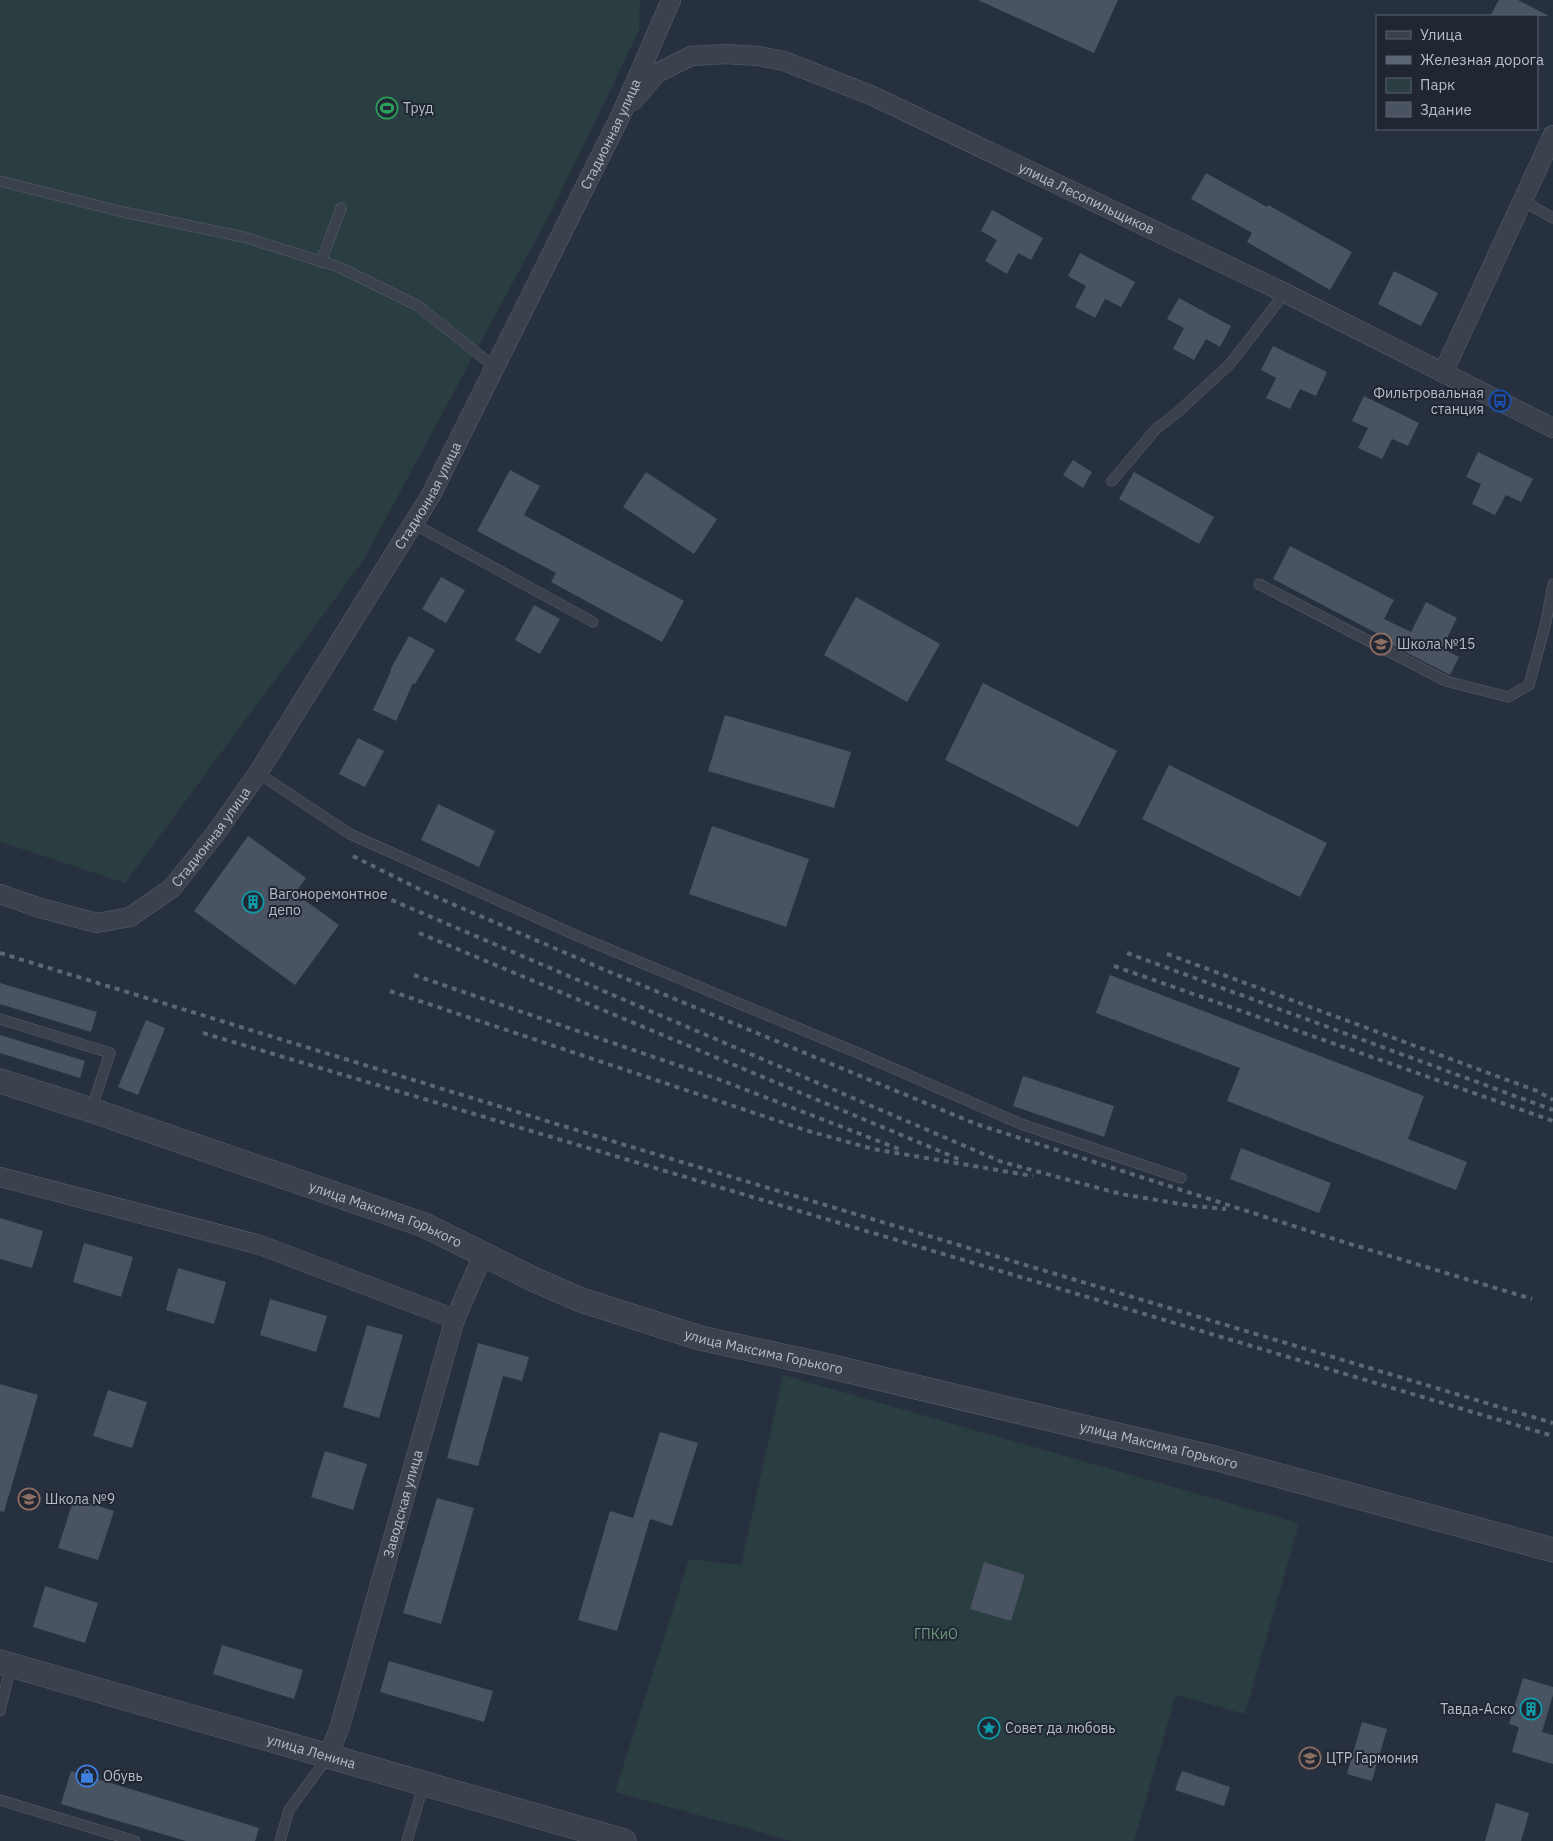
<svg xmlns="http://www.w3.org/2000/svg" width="1553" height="1841" viewBox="0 0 1553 1841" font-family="'IBM Plex Sans',sans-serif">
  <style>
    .green { fill: #2a3d40 }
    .building { fill: #495362 }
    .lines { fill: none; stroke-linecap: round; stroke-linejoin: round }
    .service-casing { stroke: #59606c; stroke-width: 11 }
    .minor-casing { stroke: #59606c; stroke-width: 20 }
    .tertiary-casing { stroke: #59606c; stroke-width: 25 }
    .service { stroke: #3b424e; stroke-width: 10 }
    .minor { stroke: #3b424e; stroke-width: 19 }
    .tertiary { stroke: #3b424e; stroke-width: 24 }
    .rail { stroke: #5d6675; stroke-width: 4; stroke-dasharray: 5 5; stroke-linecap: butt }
    .labels { text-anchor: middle; stroke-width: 4; stroke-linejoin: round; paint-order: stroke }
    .poi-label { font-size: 14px; fill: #b7bdc9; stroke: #202733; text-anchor: start }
    .street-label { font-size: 14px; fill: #b7bdc9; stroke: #202733 }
    .park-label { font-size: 14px; fill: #70987c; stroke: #202733 }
  </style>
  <rect width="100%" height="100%" fill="#27303e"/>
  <g class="green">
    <polygon points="0,0 640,0 639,31 554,206 363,561 125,883 0,842"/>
    <polygon points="783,1375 1299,1523 1245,1714 1176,1695 1134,1841 792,1841 615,1792 689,1559 741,1565"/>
  </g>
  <g class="building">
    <polygon points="978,0 1118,0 1094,53"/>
    <polygon points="1499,0 1518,0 1549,16 1490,16"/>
    <polygon points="1206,173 1267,207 1268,205 1352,252 1330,290 1247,242 1252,233 1191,199"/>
    <polygon points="992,210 1043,238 1031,260 1018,253 1007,274 985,261 997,240 981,231"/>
    <polygon points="1080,253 1135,282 1121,307 1105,299 1095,318 1075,307 1086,286 1068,276"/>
    <polygon points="1394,271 1438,293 1421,326 1378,304"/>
    <polygon points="1179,298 1231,326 1220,347 1206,339 1194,360 1173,349 1184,328 1167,319"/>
    <polygon points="1273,346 1327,372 1316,396 1300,389 1290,409 1266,398 1276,378 1261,370"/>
    <polygon points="1364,396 1419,423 1408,446 1392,439 1382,459 1358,448 1368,428 1352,421"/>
    <polygon points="1478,452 1533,479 1521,502 1506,495 1495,515 1472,504 1481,484 1466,477"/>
    <polygon points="1073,460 1092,472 1083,488 1063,475"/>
    <polygon points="510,470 540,486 524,515 684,601 662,642 551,582 556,573 477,531"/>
    <polygon points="646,472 717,519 694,554 623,507"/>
    <polygon points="1134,472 1214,517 1199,544 1119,499"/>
    <polygon points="1290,546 1394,600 1384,619 1411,632 1426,602 1457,618 1442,648 1459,657 1450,675 1380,639 1382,636 1273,579"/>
    <polygon points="441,577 465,590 446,623 422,609"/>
    <polygon points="856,597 940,644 907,702 824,655"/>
    <polygon points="534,605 560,619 540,654 515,640"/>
    <polygon points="409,636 435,650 415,684 413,683 396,721 373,710 391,671 390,670"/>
    <polygon points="983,683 1117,751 1078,827 945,760"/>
    <polygon points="725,715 851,752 834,808 708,771"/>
    <polygon points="358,738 384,751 365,787 339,774"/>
    <polygon points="1169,765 1327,843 1300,897 1142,819"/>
    <polygon points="438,804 495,831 479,867 421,840"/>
    <polygon points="712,826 809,859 786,927 689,894"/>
    <polygon points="248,836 306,878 295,893 339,925 295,985 194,911"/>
    <polygon points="1110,975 1424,1096 1408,1139 1467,1162 1456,1190 1227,1101 1240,1068 1096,1013"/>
    <polygon points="0,983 97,1012 91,1032 0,1004"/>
    <polygon points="146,1020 165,1028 138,1095 118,1087"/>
    <polygon points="0,1035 85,1061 80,1078 0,1053"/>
    <polygon points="1023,1076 1114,1106 1104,1137 1013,1106"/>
    <polygon points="1241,1148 1331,1183 1319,1213 1230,1179"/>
    <polygon points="0,1218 43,1231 32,1268 0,1259"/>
    <polygon points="84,1243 133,1257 121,1297 73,1282"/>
    <polygon points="178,1268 226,1282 214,1324 166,1310"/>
    <polygon points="270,1299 327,1316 316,1352 260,1335"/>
    <polygon points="367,1325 403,1335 379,1418 343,1407"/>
    <polygon points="478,1343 529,1357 522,1381 503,1376 478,1466 447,1458"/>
    <polygon points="0,1384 38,1395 4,1512 0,1511"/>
    <polygon points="108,1390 147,1402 132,1448 93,1436"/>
    <polygon points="660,1432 698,1443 672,1526 650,1519 617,1631 578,1620 610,1511 633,1518"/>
    <polygon points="325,1451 367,1464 353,1510 311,1497"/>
    <polygon points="74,1498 114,1511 98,1560 58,1548"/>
    <polygon points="437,1498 474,1508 441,1624 403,1613"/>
    <polygon points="984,1562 1025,1575 1011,1621 970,1609"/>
    <polygon points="45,1586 98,1603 85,1643 33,1627"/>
    <polygon points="222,1645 303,1670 294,1699 213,1674"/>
    <polygon points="389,1661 493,1691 484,1722 380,1692"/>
    <polygon points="1523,1678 1553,1687 1553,1695 1542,1732 1553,1735 1553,1764 1512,1752 1519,1727 1509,1724"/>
    <polygon points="1362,1722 1387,1729 1372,1781 1347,1774"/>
    <polygon points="71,1771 259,1828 255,1841 186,1841 61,1804"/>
    <polygon points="1182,1771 1230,1787 1224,1806 1175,1790"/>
    <polygon points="1496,1803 1529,1813 1521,1841 1485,1841"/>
  </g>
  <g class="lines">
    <g class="service-casing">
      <g id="service">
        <polyline points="0,181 123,212 244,237 339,267 418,306 496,368"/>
        <polyline points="1523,201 1553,218"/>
        <polyline points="321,262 341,208"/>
        <polyline points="1112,481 1156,429 1179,411 1230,364 1285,293"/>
        <polyline points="412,523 593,622"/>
        <polyline points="1259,584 1446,681 1508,697 1529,685 1546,622 1553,584"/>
        <polyline points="258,773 350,834 582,938 858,1053 1021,1124 1181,1178"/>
        <polyline points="0,1019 110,1053 91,1110"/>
        <polyline points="0,1711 11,1665"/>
        <polyline points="0,1800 135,1841"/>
        <polyline points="280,1841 289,1810 328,1757"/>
        <polyline points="407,1841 424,1783"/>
      </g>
    </g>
    <g class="minor-casing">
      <g id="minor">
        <path id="s1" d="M633,101L657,73L691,56L726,54L758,56L784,61L873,96L1285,293L1553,428"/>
        <polyline points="1443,373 1553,135"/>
        <path id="s2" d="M0,894L40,908L97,923L130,917L172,888L215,834L258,773L431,495L621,115L671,0"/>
        <polyline points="0,1177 260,1245 455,1319"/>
        <path id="s3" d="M328,1757L340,1726L455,1319L483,1255"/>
      </g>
    </g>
    <g class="tertiary-casing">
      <g id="tertiary">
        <path id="s4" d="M0,1081L91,1110L424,1225L535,1280L581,1300L700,1338L824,1365L1218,1459L1553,1550"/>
        <path id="s5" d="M0,1662L624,1841"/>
      </g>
    </g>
    <use href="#service" class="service"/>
    <use href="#minor" class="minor"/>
    <use href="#tertiary" class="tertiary"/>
    <g class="rail">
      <polyline points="353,856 427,893 605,970 976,1124 1337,1240 1532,1299"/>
      <polyline points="373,892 1002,1162 1121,1194 1193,1206 1226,1209"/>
      <polyline points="419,933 961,1160"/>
      <polyline points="0,953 625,1145 1553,1423"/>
      <polyline points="1127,953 1553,1110"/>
      <polyline points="1167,954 1537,1091 1553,1100"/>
      <polyline points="1114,966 1553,1121"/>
      <polyline points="414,975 718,1079 899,1149"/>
      <polyline points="390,991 805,1130 873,1149 1033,1176"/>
      <polyline points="203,1033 1553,1436"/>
    </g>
  </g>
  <defs>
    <g id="stadium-ring" transform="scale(1.125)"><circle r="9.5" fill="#202733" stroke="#2e9e5b" stroke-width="1.5"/><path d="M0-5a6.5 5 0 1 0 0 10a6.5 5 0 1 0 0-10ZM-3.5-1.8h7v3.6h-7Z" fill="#2e9e5b"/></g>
    <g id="bus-ring" transform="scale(1.125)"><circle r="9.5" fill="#202733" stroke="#1a4fb4" stroke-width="1.5"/><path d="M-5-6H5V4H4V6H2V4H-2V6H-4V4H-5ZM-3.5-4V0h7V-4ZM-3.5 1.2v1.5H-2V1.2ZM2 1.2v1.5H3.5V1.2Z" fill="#1a4fb4"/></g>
    <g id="school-ring" transform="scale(1.125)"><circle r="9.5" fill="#202733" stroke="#8d6e63" stroke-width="1.5"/><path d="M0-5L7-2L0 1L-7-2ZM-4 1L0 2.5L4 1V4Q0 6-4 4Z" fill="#8d6e63"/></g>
    <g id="building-ring" transform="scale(1.125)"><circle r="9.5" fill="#202733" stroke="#0f9aa8" stroke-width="1.5"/><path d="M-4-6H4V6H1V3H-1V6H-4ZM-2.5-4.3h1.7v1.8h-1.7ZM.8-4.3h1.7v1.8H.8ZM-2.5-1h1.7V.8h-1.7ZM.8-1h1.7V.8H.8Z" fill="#0f9aa8"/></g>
    <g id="sight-ring" transform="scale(1.125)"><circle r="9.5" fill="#202733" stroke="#0f9aa8" stroke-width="1.5"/><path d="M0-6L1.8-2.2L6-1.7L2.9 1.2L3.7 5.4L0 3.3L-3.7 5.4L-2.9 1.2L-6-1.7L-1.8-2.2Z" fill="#0f9aa8"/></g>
    <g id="shop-ring" transform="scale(1.125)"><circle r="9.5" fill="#202733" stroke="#3f7fe0" stroke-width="1.5"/><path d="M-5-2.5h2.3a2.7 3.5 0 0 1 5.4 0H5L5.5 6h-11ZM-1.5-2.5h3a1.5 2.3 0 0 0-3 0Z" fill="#3f7fe0"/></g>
  </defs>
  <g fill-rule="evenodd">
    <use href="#stadium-ring" x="387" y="108"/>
    <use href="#bus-ring" x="1500" y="401"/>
    <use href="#school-ring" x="1381" y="644"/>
    <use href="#building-ring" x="253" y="902"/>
    <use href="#school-ring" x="29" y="1499"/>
    <use href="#building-ring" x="1531" y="1709"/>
    <use href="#sight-ring" x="989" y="1728"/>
    <use href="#school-ring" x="1310" y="1758"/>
    <use href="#shop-ring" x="87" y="1776"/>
  </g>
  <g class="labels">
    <g class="poi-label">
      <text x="403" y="113">Труд</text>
      <text x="1484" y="398" text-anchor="end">Фильтровальная<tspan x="1484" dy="16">станция</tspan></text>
      <text x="1397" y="649">Школа №15</text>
      <text x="269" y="899">Вагоноремонтное<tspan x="269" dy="16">депо</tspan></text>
      <text x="45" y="1504">Школа №9</text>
      <text x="1515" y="1714" text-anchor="end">Тавда-Аско</text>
      <text x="1005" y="1733">Совет да любовь</text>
      <text x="1326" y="1763">ЦТР Гармония</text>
      <text x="103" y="1781">Обувь</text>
    </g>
    <g class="street-label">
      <text dy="5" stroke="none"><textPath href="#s2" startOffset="1060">Стадионная улица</textPath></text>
      <text dy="5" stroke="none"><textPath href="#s1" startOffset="501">улица Лесопильщиков</textPath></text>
      <text dy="5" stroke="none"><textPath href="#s2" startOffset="655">Стадионная улица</textPath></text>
      <text dy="5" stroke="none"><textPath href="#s2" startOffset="250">Стадионная улица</textPath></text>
      <text dy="5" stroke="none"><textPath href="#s4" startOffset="408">улица Максима Горького</textPath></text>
      <text dy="5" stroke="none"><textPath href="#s4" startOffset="812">улица Максима Горького</textPath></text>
      <text dy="5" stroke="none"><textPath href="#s4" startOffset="1218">улица Максима Горького</textPath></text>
      <text dy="5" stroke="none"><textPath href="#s3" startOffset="264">Заводская улица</textPath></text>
      <text dy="5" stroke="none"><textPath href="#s5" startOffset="324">улица Ленина</textPath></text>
    </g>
    <g class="park-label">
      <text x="936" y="1639">ГПКиО</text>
    </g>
  </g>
  <rect x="1376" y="15" width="162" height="115" fill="#202733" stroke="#5c636f"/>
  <rect x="1386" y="31" width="25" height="8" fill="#3b424e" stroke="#5c636f"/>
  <text x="1420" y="40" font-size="15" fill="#b7bdc9">Улица</text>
  <rect x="1386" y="56" width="25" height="8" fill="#5d6675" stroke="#5c636f"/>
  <text x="1420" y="65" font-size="15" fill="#b7bdc9">Железная дорога</text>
  <rect x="1386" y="78" width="25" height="15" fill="#2a3d40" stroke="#5c636f"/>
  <text x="1420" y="90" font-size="15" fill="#b7bdc9">Парк</text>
  <rect x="1386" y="102" width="25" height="15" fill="#495362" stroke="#5c636f"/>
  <text x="1420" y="115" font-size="15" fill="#b7bdc9">Здание</text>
</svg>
